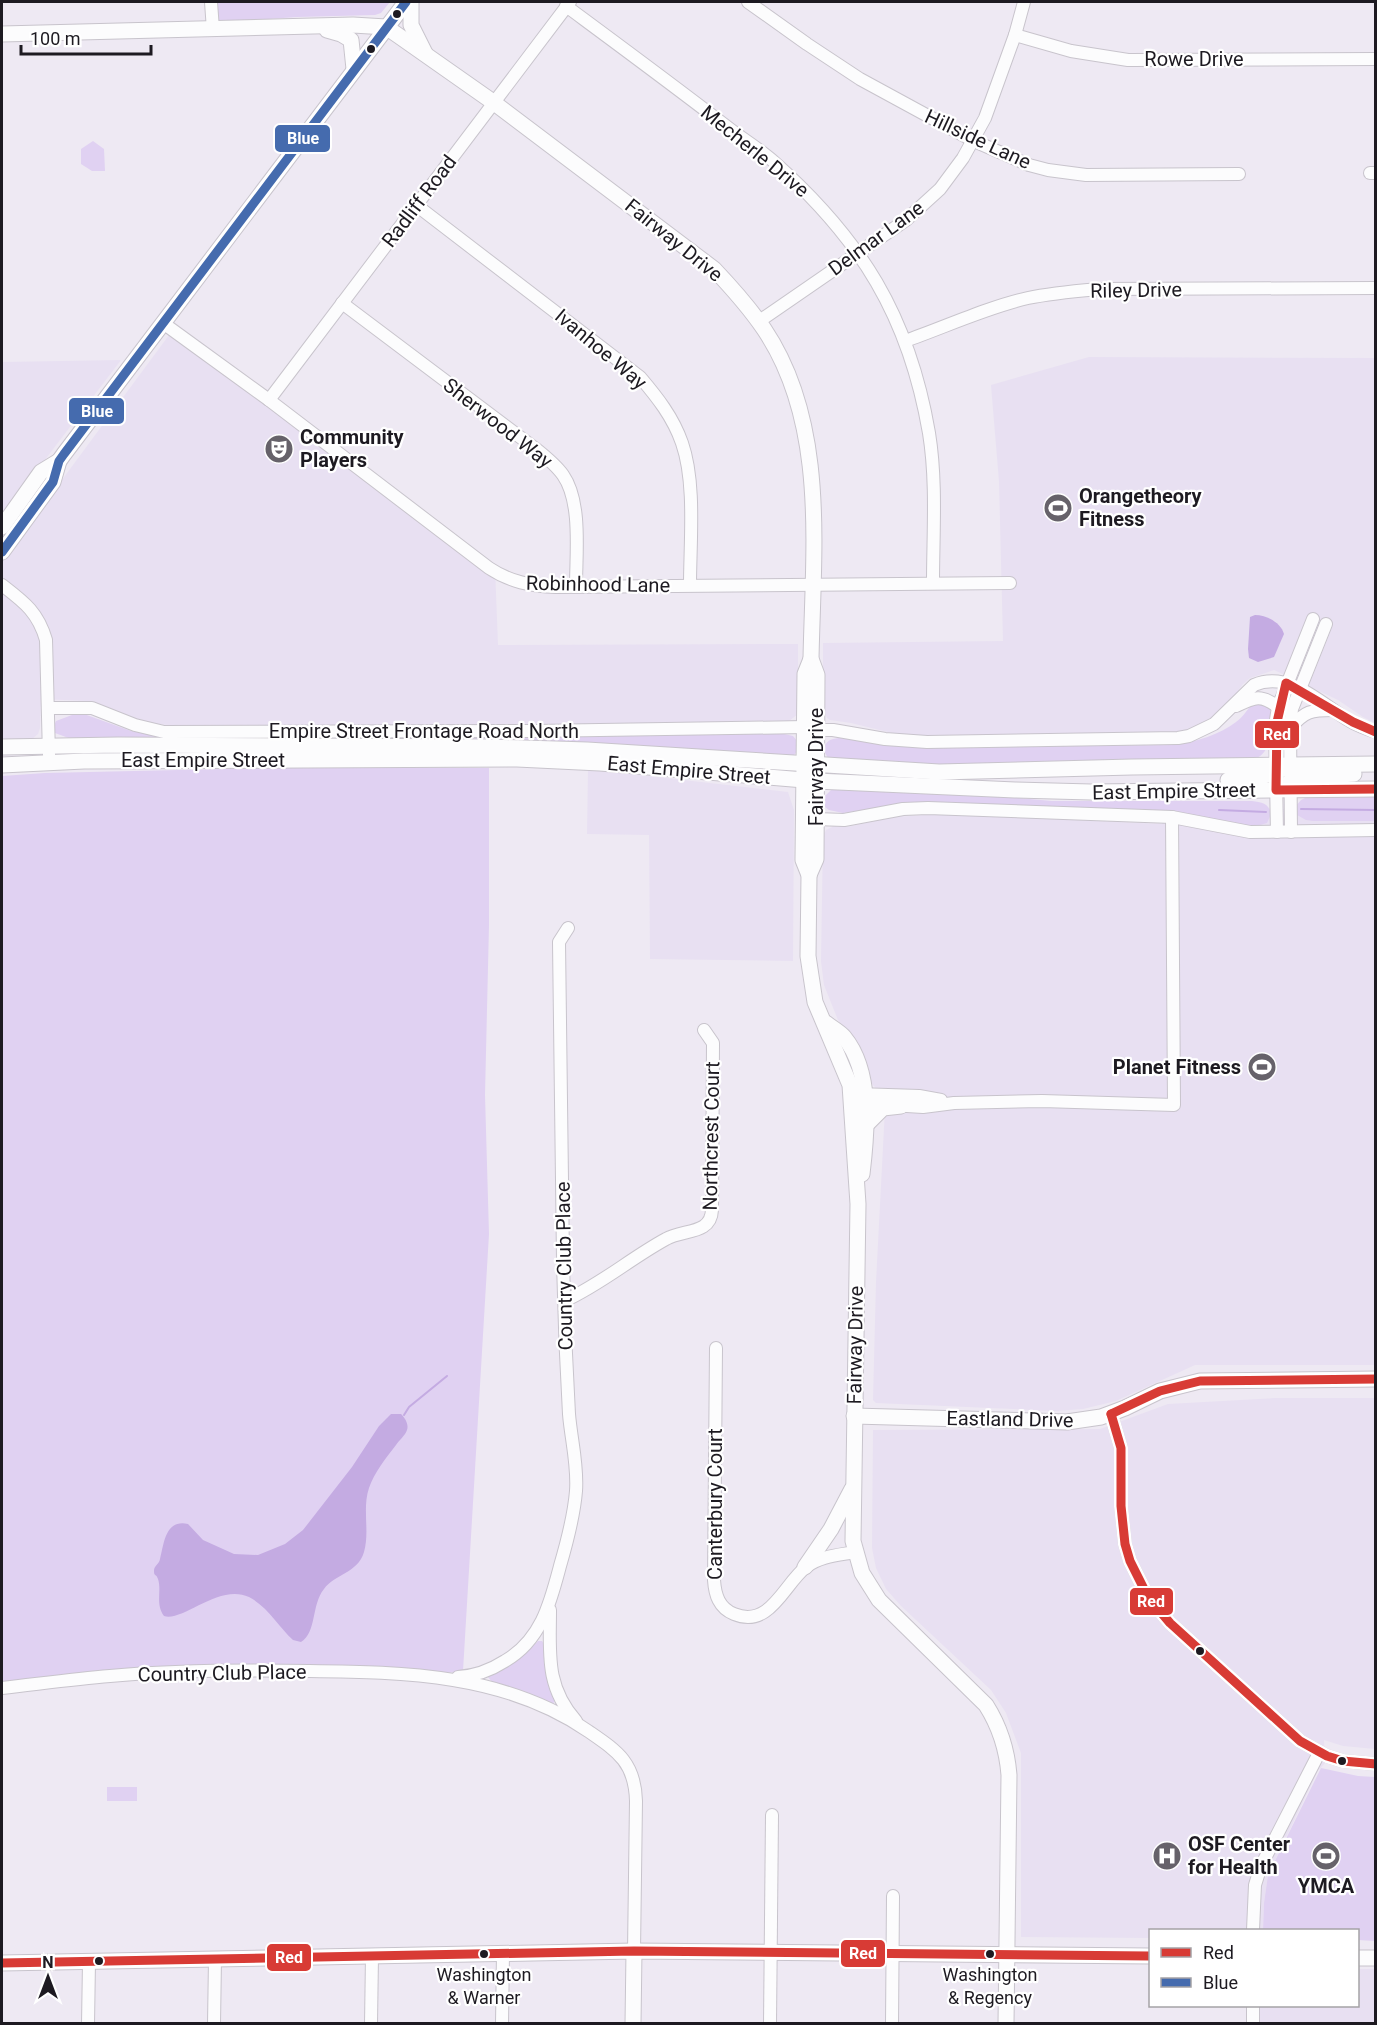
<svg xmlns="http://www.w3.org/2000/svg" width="1377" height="2025" viewBox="0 0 1377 2025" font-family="Roboto,sans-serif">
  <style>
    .built { fill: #e8e0f2 }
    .green { fill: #e0d1f2 }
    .water { fill: #c4abe2 }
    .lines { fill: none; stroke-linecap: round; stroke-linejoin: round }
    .stream { stroke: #c4abe2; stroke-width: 2 }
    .minor-casing { stroke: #c8c4cc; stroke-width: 14 }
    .major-casing { stroke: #c8c4cc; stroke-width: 17 }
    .minor { stroke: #fcfcfd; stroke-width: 12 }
    .major { stroke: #fcfcfd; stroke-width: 15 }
    .bus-1-casing { stroke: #fff; stroke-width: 14 }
    .bus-2-casing { stroke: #fff; stroke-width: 14 }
    .bus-1 { stroke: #d83b35; stroke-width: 9 }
    .bus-2 { stroke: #456bae; stroke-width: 9 }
    .bus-dot { fill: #1d1a21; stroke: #fff; stroke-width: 2 }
    .labels { text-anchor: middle; stroke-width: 4.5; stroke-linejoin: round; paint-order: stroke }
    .bus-label { font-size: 18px; fill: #1d1a21; stroke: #fff }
    .street-label { font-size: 20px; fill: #1d1a21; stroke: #fff }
    .poi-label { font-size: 20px; font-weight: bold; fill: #1d1a21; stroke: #fff; text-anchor: start }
    .line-badge { stroke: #fff; stroke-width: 2 }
    .badge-label { font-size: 16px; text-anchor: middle; font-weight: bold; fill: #fff }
  </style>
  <rect width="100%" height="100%" fill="#eee9f3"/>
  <g class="built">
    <polygon points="175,327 495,567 498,645 798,644 798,714 789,721 732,726 190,727 147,723 102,705 86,701 41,699 40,728 38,734 32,739 2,740 2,561"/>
    <polygon points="1089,357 1375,358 1375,723 1363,717 1338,700 1274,670 1250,678 1243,684 1234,697 1208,722 1181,733 926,736 896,734 851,723 830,720 827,718 823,708 823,643 1003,641 999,481 991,385"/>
    <polygon points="121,360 2,516 2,362"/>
    <polygon points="588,769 788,792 794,810 793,961 650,959 649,835 587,834"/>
    <polygon points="1163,806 1375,811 1375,1365 1195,1365 1116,1401 1083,1409 1055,1411 876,1403 873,1400 876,1282 886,1089 876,1088 869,1081 851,1037 838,1020 824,985 821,961 823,836 826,830 834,826 847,827 895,817 942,814 1162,824"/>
    <polygon points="1275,1398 1375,1398 1375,1749 1343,1746 1324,1740 1325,1763 1318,1771 1268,1875 1264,1903 1263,1930 1150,1930 1150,1938 1021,1937 1021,1753 1006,1713 991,1690 901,1606 886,1589 876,1568 872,1548 873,1430 1100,1429 1168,1404"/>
    <polygon points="1358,1969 1375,1969 1375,2023 1259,2023 1259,2006 1358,2006"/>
  </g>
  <g class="green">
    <polygon points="214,2 390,2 381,13 375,15 297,17 224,22 217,19"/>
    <polygon points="93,141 104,149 105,171 92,171 81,164 81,149"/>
    <path d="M1252,704L1267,705L1270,709C1270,726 1274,749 1257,758L934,766L829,759C826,755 823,751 825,746C830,729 872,744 885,745C893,746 901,746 909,747L1176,745C1195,742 1221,734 1236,722C1243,717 1247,710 1252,704Z"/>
    <polygon points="84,714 131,731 161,736 544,736 780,733 793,736 798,742 797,752 793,756 74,740 55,733 54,726 56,721 72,715"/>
    <polygon points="267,768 489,768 489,925 485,1095 489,1234 463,1671 445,1673 349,1667 2,1683 2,776 45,773"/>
    <path d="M832,789L1009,797L1052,801H1252C1261,802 1269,803 1271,814L1267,823L1253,827L1174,812L902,804L843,813L829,810L825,807V796Z"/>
    <polygon points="1354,795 1375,797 1375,821 1313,821 1306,820 1297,815 1296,806 1301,800 1309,796"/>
    <polygon points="538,1641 542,1641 544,1644 545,1665 555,1700 553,1704 492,1682 488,1677 525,1654"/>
    <polygon points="1321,1768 1358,1776 1375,1777 1375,1941 1358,1940 1358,1930 1263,1930 1264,1903 1268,1875"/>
    <rect x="107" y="1787" width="30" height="14"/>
  </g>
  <g class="water">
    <path d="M1255,615C1267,615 1281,623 1284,634L1274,657L1258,662L1249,658L1248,649L1250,617Z"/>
    <path d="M391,1414H401C405,1418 409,1424 407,1430C405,1436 399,1440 396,1445C386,1458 374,1473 369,1488C362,1509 370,1531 364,1552C358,1573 335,1574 324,1589C311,1605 317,1632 301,1642L293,1640C279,1627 267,1606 249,1597C219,1583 183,1622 164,1616C155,1604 162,1591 158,1579C156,1573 154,1577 154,1571C154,1565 159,1565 160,1559C164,1544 165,1519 188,1524L203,1540L234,1554L258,1555L285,1544L303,1530L352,1467L379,1426Z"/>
  </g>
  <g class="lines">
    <g class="stream">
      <polyline points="1301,809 1376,810"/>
      <polyline points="1219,810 1266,812"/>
      <polyline points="404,1415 409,1407 447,1376"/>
    </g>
    <g class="minor-casing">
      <g id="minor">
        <polyline points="211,2 213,30"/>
        <polyline points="748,2 807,44 860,79 974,141 1029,165 1048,170 1086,175 1239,174"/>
        <path d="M566,6C620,46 673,85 726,126C741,138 758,148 773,161C861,239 909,316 929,433C937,482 933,534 933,583"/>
        <polyline points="1015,35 1071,51 1128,60 1376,59"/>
        <polyline points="1370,173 1376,173"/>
        <path d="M416,205L640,377C657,397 673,417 682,443C696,483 690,542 690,585"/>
        <path d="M342,303L536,449C546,457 556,465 563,475C582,502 576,554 576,586"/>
        <polyline points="758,322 906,220 940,189 963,158 985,118 1015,35 1024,2"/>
        <path d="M163,323L269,400L489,568C510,582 531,586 556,587L1010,583"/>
        <path d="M905,341C945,327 988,307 1028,298C1051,293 1075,291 1098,289L1376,288"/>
        <polyline points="269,400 570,2"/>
        <path d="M2,585C24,602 38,612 46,640L49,755"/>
        <path d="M1236,706C1255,697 1261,694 1278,707"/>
        <polyline points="48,708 92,708 135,725 164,732 534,731 805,727"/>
        <path d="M1290,728C1305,711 1311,710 1333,710"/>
        <path d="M817,730H833L885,739L927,742L1178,738L1189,736L1214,724L1254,685C1290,670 1321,704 1350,721C1358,726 1367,729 1376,732"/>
        <polyline points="816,819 844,820 903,809 928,808 1172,817 1250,832 1376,830"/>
        <polyline points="1277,832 1275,726 1278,707 1313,619"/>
        <polyline points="1291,832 1290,728 1292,709 1326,624"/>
        <polyline points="857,1094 919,1096 941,1100"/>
        <polyline points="858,1103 923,1107 954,1103 1042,1101 1174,1105 1172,817"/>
        <path d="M564,1301C600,1285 631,1258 666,1239C683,1229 711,1235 712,1210L713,1043L704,1030"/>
        <path d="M716,1348L714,1580C715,1595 719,1608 734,1614C770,1629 784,1584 806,1567C820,1556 839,1555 855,1552"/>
        <polyline points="1111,1414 1121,1448 1121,1506 1125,1544 1130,1561 1148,1597 1170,1623 1300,1741 1327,1756 1343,1761 1376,1764"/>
        <path d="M550,1610C550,1653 545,1686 576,1721"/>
        <path d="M458,1677C475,1676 491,1670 505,1661C541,1640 550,1604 560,1566C567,1542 574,1516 576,1491C578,1465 571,1439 569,1414C566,1363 564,1311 563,1260C561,1154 561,1048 559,942L568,928"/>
        <path d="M2,1688C38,1684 73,1679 110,1676C176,1670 242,1670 309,1671C405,1672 505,1674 588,1731C617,1751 635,1762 636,1801L634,1951"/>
        <polyline points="1253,1930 1255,1885 1261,1866 1319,1753"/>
        <polyline points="88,2024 89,1962"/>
        <polyline points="214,2024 215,1959"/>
        <polyline points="371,2024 372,1956"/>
        <polyline points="502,2024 503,1953"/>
        <polyline points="770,2024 772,1815"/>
        <polyline points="892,2024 893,1896"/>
        <polyline points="1253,2024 1253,2006"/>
      </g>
    </g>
    <g class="major-casing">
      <g id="major">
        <polyline points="411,2 411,25 425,53"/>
        <polyline points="327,30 341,34 351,40 354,69"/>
        <path d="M2,34L353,25L386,27L399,36L493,102L714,269C732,288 749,307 764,329C828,424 813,550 811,659L817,675L816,859L809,875"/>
        <polyline points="2,527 41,472 59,461"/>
        <polyline points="2,552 53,482 59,461 64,454 406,2"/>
        <path d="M811,659L805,674L803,860L809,875L808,956L815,1002L850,1085L858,1204L853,1541L862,1573L879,1600L986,1705C1000,1727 1007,1749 1009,1775L1006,2024"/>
        <polyline points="2,747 118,745 488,747 587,750 939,772 1132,767 1376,764"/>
        <polyline points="2,765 84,761 517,759 600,763 816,781 1015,790 1091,792 1376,789"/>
        <path d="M1228,780C1250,779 1269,778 1288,766"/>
        <polyline points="1279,788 1298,778 1354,774"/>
        <path d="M826,1023C832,1028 840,1032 844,1037C873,1072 867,1133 862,1174"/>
        <polyline points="866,1125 883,1108 901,1106"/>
        <polyline points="854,1416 1067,1422 1101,1417 1125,1408 1160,1391 1200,1381 1376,1379"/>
        <polyline points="805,1567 831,1529 852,1489"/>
        <polyline points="1358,1958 1376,1958"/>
        <polyline points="2,1963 634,1951 1150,1956"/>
        <polyline points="633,2024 634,1951"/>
      </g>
    </g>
    <use href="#minor" class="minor"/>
    <use href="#major" class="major"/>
    <g class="bus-1-casing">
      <g id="bus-1">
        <polyline points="1376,732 1353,722 1286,683 1277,722 1276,790 1376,789"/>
        <polyline points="1111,1414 1121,1448 1121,1506 1125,1544 1130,1561 1148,1597 1170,1623 1300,1741 1327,1756 1343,1761 1376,1764"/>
        <polyline points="1111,1414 1160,1391 1200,1381 1376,1379"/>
        <polyline points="2,1963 634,1951 1150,1956"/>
      </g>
    </g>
    <g class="bus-2-casing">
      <polyline id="bus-2" points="2,552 53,482 59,461 64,454 406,2"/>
    </g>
    <use href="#bus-1" class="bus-1"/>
    <use href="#bus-2" class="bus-2"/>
  </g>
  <defs>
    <g id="theatre-disc" transform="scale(1.5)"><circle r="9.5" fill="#66626a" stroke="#fff"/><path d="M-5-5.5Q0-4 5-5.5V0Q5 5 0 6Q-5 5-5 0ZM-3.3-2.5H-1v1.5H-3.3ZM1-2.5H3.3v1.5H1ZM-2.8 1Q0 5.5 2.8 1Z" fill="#fff"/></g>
    <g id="stadium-disc" transform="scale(1.5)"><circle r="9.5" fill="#66626a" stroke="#fff"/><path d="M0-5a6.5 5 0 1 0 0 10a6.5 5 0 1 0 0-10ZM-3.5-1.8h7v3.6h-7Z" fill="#fff"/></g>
    <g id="hospital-disc" transform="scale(1.5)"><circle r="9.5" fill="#66626a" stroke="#fff"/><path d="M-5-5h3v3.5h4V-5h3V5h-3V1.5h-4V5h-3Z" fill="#fff"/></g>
  </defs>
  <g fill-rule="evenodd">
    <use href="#theatre-disc" x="279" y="449"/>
    <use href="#stadium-disc" x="1058" y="508"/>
    <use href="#stadium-disc" x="1262" y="1067"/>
    <use href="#hospital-disc" x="1167" y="1856"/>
    <use href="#stadium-disc" x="1326" y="1856"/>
  </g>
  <g class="bus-dot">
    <circle cx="397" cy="14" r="5"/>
    <circle cx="371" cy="49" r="5"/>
    <circle cx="1200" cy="1651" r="5"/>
    <circle cx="1342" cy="1761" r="5"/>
    <circle cx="484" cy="1954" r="5"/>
    <circle cx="990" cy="1954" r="5"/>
    <circle cx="99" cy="1961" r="5"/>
  </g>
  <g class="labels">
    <g class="bus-label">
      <text x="484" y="1981">Washington<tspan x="484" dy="23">&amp; Warner</tspan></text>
      <text x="990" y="1981">Washington<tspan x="990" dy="23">&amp; Regency</tspan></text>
    </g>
    <g class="street-label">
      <text x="1194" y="66">Rowe Drive</text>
      <text transform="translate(978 139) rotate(25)" y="7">Hillside Lane</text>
      <text transform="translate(755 151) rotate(39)" y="7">Mecherle Drive</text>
      <text transform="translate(419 201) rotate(-53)" y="7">Radliff Road</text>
      <text transform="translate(876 238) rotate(-36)" y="7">Delmar Lane</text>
      <text transform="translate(674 240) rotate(39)" y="7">Fairway Drive</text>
      <text transform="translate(1136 290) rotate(-1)" y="7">Riley Drive</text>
      <text transform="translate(601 349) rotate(40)" y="7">Ivanhoe Way</text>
      <text transform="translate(498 423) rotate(38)" y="7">Sherwood Way</text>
      <text transform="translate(598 584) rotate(1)" y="7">Robinhood Lane</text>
      <text x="424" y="738">Empire Street Frontage Road North</text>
      <text x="203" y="767">East Empire Street</text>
      <text transform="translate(816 767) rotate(-90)" y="7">Fairway Drive</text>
      <text transform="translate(689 770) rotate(5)" y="7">East Empire Street</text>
      <text transform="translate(1174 791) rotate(-1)" y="7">East Empire Street</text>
      <text transform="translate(711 1136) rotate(-89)" y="7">Northcrest Court</text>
      <text transform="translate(564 1266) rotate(-91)" y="7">Country Club Place</text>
      <text transform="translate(855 1345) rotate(-89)" y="7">Fairway Drive</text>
      <text transform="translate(1010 1419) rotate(1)" y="7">Eastland Drive</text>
      <text transform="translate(715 1504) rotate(-90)" y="7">Canterbury Court</text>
      <text transform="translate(222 1673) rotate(-1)" y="7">Country Club Place</text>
    </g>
    <g class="poi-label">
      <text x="300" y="444">Community<tspan x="300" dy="23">Players</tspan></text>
      <text x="1079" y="503">Orangetheory<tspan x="1079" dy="23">Fitness</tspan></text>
      <text x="1241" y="1074" text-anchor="end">Planet Fitness</text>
      <text x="1188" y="1851">OSF Center<tspan x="1188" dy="23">for Health</tspan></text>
      <text x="1326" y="1893" text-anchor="middle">YMCA</text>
    </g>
  </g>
  <g class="line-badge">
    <rect x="274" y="124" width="57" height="29" rx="6" fill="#456bae"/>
    <rect x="68" y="397" width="57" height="28" rx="6" fill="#456bae"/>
    <rect x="1254" y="720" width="46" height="29" rx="6" fill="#d83b35"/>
    <rect x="1129" y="1587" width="45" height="29" rx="6" fill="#d83b35"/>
    <rect x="840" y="1939" width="46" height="29" rx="6" fill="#d83b35"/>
    <rect x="266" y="1943" width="46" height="29" rx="6" fill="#d83b35"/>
  </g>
  <g class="badge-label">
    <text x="303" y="144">Blue</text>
    <text x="97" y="417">Blue</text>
    <text x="1277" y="740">Red</text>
    <text x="1151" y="1607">Red</text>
    <text x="863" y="1959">Red</text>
    <text x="289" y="1963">Red</text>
  </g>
  <rect width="1377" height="2025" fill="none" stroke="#1d1a21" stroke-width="6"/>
  <rect x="1149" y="1929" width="210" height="78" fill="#ffffff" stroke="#a5a3a6" stroke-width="1.5"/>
  <rect x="1161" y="1948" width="30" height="9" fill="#d83b35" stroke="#a5a3a6" stroke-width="1.5"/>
  <text x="1203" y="1959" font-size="18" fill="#1d1a21">Red</text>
  <rect x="1161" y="1978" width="30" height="9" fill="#456bae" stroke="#a5a3a6" stroke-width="1.5"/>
  <text x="1203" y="1989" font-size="18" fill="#1d1a21">Blue</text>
  <g transform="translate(48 1977)" stroke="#ffffff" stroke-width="4.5" paint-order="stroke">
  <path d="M0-4.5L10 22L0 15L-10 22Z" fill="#1d1a21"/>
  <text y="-9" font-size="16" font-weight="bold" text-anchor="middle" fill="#1d1a21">N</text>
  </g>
  <path d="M21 45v9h130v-9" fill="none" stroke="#1d1a21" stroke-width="3"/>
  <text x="30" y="45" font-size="18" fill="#1d1a21" stroke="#ffffff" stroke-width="4.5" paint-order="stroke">100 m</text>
</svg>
